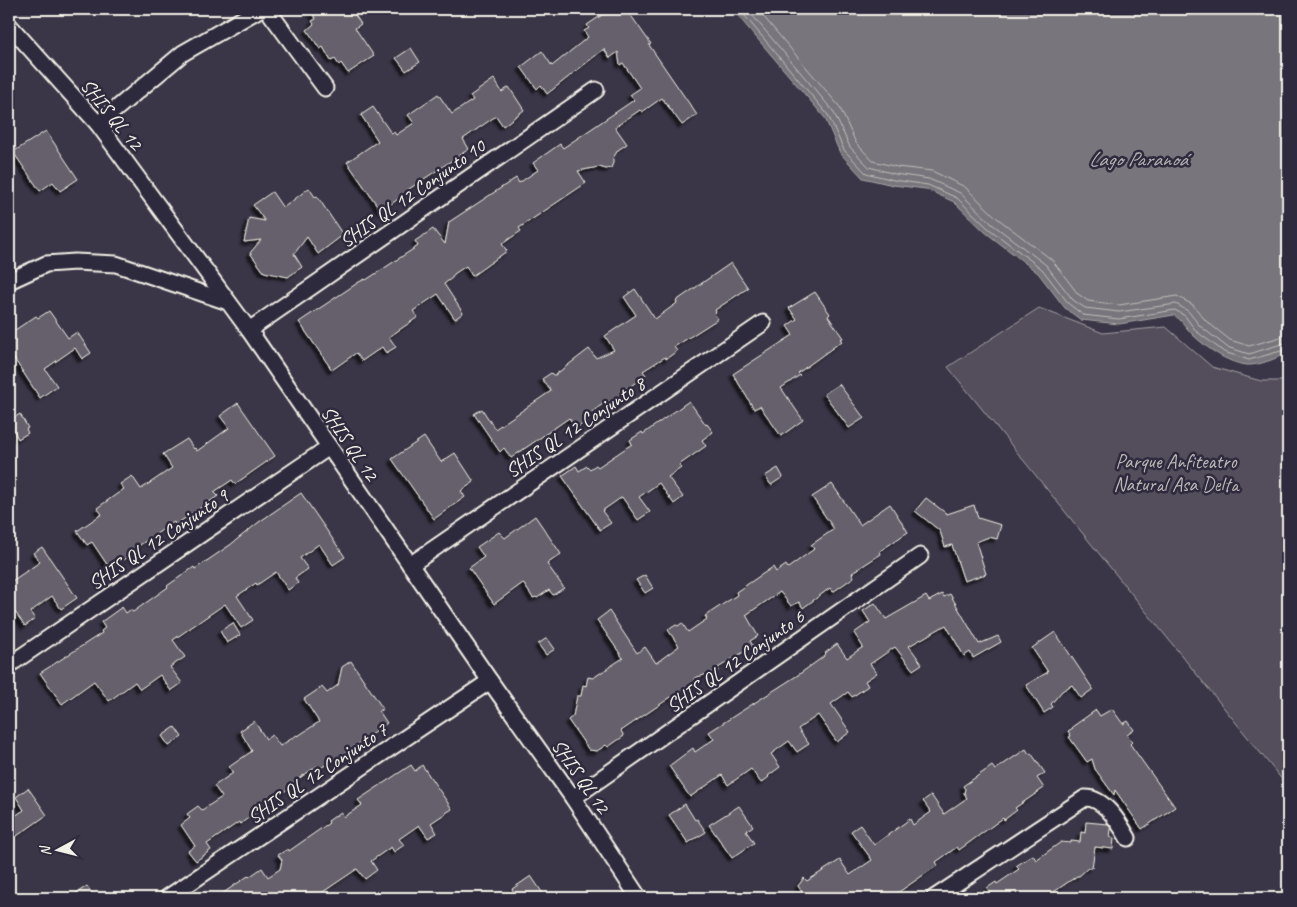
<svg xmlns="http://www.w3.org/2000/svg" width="1297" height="907" viewBox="0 0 1297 907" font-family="Caveat,sans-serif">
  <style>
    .green { fill: #534e5c; stroke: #a4a0a2 }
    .water { fill: #78747b; stroke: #aaa6a7 }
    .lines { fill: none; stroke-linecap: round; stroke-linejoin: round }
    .shore { stroke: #c2bfbc; stroke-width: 1 }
    .building { fill: #65616c; stroke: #f4f1e8; filter: url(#shadow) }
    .street-casing { stroke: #f4f1e8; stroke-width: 19 }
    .street { stroke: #2f2a3d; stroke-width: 15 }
    .labels { text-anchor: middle; stroke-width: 5; stroke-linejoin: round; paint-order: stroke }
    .street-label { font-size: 20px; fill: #f4f1e8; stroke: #2f2a3d }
    .park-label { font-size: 20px; fill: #bcb8b7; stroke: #2f2a3d }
    .water-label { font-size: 21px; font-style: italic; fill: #b6b2b2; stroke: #2f2a3d }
  </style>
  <defs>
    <filter id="shadow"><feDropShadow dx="-3.5" dy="3.5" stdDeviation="1" flood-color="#0009"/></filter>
  </defs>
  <rect width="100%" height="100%" fill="#3b3647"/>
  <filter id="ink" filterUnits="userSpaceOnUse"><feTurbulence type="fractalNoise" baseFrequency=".02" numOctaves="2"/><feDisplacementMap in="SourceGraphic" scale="10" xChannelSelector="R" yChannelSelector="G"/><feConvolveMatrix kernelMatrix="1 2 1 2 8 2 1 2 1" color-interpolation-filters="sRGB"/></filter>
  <g filter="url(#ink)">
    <polygon class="green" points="1039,308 1103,333 1166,327 1212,367 1261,381 1288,381 1288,787 948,367"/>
    <path class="water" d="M732,9H1288V352C1279,358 1257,366 1247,365C1227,363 1207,348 1193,335C1186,328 1182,320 1174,315L1119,324L1081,320L1065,308L1038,273L985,232L954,202L926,189L893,185L863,178L840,153L825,118Z"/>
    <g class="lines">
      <g class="shore">
        <polyline points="739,9 828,115 844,150 866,173 894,180 928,185 957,198 988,228 1042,269 1069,304 1083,315 1119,319 1175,310 1185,316 1196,331 1224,352 1249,360 1288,349"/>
        <polyline points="747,9 833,111 850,147 869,167 895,174 929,179 960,193 992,224 1046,265 1073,300 1085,308 1119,312 1176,304 1188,311 1200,326 1227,347 1249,354 1288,342"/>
        <polyline points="757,9 839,106 856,143 873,161 897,167 932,171 965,187 997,218 1052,260 1078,294 1088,301 1119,305 1177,296 1193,305 1206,321 1230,340 1249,346 1288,335"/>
      </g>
    </g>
    <g class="building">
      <polygon points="309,9 351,9 361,24 355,28 374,56 348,73 341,63 339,65 335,59 331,61 323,47 320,49 307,30 314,24 312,21 316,19"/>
      <polygon points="611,9 625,9 632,17 651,44 649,45 697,115 682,125 662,98 642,112 640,110 615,127 627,144 618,150 613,158 613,163 611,168 606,169 599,167 578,171 586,183 519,228 521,231 502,244 507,251 472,276 466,266 454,274 452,278 444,284 463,313 455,319 438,294 413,311 418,317 389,337 396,347 386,353 382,347 362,361 356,353 332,370 299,322 359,282 365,279 366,280 418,246 415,241 433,229 445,244 449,222 516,178 519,183 538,170 533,163 560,144 563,148 634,100 630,95 640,88 623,63 620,65 618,52 610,58 604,49 547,94 541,85 537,89 521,67 542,51 552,66 588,37 584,31 589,28 587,25"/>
      <polygon points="411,48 420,62 406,71 396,58"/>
      <polygon points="494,79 502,92 509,87 524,110 503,126 496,116 463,139 469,149 406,191 407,193 381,211 347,162 378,141 361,115 373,107 391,133 394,132 396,135 414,123 408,115 438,94 452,114 473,100 470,96"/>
      <polygon points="46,131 78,179 60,191 53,182 40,191 13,152"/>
      <polygon points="309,188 315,197 317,196 343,235 318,254 307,237 294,254 302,267 288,277 264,272 250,253 261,240 244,242 249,218 265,221 253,205 272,192 283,208"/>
      <polygon points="731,263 748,288 715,310 716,312 714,314 718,319 674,347 677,351 666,359 665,357 643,371 646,375 621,393 624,397 610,406 607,401 585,417 588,421 576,428 569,418 511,458 504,448 500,452 474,414 482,409 495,429 551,391 542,379 551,373 553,375 555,375 589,349 596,358 614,350 605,336 636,315 624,297 635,289 655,319 677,303 676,301"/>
      <polygon points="815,292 830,314 828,316 843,338 840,339 842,341 798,373 800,375 781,388 803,420 781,436 760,406 754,409 733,374 793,335 787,326 797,319 789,308"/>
      <polygon points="49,311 68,338 77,332 91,353 82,359 75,348 45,369 57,386 40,398 9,351 9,334 36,316 38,318"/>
      <polygon points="839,384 864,418 849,428 824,394"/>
      <polygon points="689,401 706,425 707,424 713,432 702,440 706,446 679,465 681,468 668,477 683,497 674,504 659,483 639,497 650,512 638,520 622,497 602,511 611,523 600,530 562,476 576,466 579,471 587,466 590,469 596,465 598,467 632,444 630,440 642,432 643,434"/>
      <polygon points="238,403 275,456 235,484 232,480 214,492 218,496 175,525 174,522 134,549 136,552 110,569 92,542 87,545 77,531 102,514 97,508 124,489 120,484 132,476 141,489 172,468 163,454 187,439 194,449 195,448 197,451 229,428 220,416"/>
      <polygon points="20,414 28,428 26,429 28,433 18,439 9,421"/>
      <polygon points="424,437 441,462 455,453 474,482 461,491 465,497 434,519 392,459"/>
      <polygon points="778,468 783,477 771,485 765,476"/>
      <polygon points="832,484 860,525 890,504 908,532 880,551 881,554 852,573 854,577 833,592 830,588 803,608 799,602 791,606 780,592 746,615 758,636 750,641 753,646 718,668 718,671 694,678 697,683 673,699 671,697 621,731 624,736 608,747 606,745 597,751 589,750 568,720 573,716 577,696 581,696 583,685 586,686 588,677 593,678 623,658 597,620 609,611 637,653 645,647 656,663 679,646 668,630 676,625 678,626 682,623 688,632 707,619 705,616 737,595 736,592 773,567 776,572 786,565 788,568 814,549 811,545 834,529 812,497"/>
      <polygon points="301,493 345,557 333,565 319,544 300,558 308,569 295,578 298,583 288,590 276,572 257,585 256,583 237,596 253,620 241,628 225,604 173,640 185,657 170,667 182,683 171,691 160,675 140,689 135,682 109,701 94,681 62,704 40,673 102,633 101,631 105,628 101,622 122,607 126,613 130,610 133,612 168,587 167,586 194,567 195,569 230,545 259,522"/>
      <polygon points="926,498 947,514 974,505 978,518 1001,525 997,539 989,537 976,542 986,574 964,581 952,545 945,547 940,531 915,511"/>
      <polygon points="535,516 561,554 547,564 564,588 553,595 549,590 537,598 536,597 533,598 523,583 494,604 469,568 484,557 477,547 499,532 505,538"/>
      <polygon points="42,547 77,598 61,609 52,596 30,612 35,619 25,626 15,612 9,616 9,583 40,562 33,553"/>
      <polygon points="645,575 653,588 645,593 636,580"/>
      <polygon points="942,594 944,597 950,594 979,644 998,636 1001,642 973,658 970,652 964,656 946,625 909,646 922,664 913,670 895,647 870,664 877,673 865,681 868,686 852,697 848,692 831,704 850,732 837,742 818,715 798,729 809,744 797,752 789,741 771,754 780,767 768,776 769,777 761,783 751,769 728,785 722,775 690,797 669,766 693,748 695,752 714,739 709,732 798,675 823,657 826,654 825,653 837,644 847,658 863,647 854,633 870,622 863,611 875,603 886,619 926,596 929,601"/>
      <polygon points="233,623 240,635 227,643 220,631"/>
      <polygon points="1055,632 1093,689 1081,698 1072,685 1062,691 1051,704 1053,707 1044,713 1026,685 1048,672 1032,648"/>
      <polygon points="547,638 555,649 546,655 538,644"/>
      <polygon points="351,661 383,709 379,711 387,723 333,762 332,761 319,769 317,766 291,784 292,786 257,811 257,812 240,824 239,822 207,844 211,850 196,861 188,851 195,846 181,825 190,818 187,814 198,806 202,810 222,797 214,786 233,773 229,767 252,751 240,731 254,721 266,739 272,735 280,746 297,735 298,736 319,722 304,699 322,687 327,693 338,685 342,667"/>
      <polygon points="1112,709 1123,724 1128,721 1134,730 1127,735 1132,742 1130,744 1175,807 1142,829 1115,790 1114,795 1095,769 1092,759 1087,762 1069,737 1071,736 1068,731 1073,728 1072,727 1096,710 1100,716"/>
      <polygon points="175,727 182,737 169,746 162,736"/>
      <polygon points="1026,749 1029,754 1031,753 1045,773 1037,778 1044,788 1015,808 1017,810 1004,820 1003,818 959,850 957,847 936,862 938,865 896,894 889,898 793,898 802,892 798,886 804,878 807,881 840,860 850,875 872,860 851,831 860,825 874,845 910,819 913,825 931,812 923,801 931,795 944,814 967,798 964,793 965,789 963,786 992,766 995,770"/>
      <polygon points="411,765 415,771 422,765 452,809 431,823 437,833 428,838 419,825 399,839 404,845 394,852 391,847 371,861 377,870 365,879 357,869 314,898 216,898 248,876 249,877 262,868 268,877 280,869 282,860 278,855 288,849 289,851 329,823 328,821 341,812 344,817 362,805 358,800"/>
      <polygon points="28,788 47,815 14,838 9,831 9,820 24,810 16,797"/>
      <polygon points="685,804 695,820 697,819 706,832 688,843 669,815"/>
      <polygon points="739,806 753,826 746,831 754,843 732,858 709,825"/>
      <polygon points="1086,822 1108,824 1111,829 1110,837 1114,838 1113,849 1095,847 1092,868 1088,868 1079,876 1077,876 1045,898 993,898 987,888 996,882 997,884 1019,869 1016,866 1033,855 1036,860 1061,842 1071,843 1071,841 1080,842 1081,832 1085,833"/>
      <polygon points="531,876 546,898 518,898 512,889"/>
      <polygon points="87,886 95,898 69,898"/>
    </g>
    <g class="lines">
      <g class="street-casing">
        <g id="street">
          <polyline points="267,9 325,88"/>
          <polyline points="9,25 98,124 249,330 490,681 573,798 639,898"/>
          <polyline points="98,124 183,53 260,9"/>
          <polyline points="9,281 46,264 75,262 116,264 228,302"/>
          <polyline points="249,330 596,90"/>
          <polyline points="410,565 763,323"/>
          <polyline points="9,665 329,447"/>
          <polyline points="573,798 920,556"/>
          <polyline points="167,898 490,681"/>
          <path d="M934,898L1085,798C1104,797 1120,824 1128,838"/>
        </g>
      </g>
      <use href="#street" class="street"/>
    </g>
  </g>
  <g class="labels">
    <g class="street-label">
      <text transform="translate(112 114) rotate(51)" y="7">SHIS QL 12</text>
      <text transform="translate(412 193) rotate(-35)" y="7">SHIS QL 12 Conjunto 10</text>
      <text transform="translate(575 427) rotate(-34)" y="7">SHIS QL 12 Conjunto 8</text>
      <text transform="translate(350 443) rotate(56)" y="7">SHIS QL 12</text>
      <text transform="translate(158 539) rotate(-34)" y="7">SHIS QL 12 Conjunto 9</text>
      <text transform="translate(735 661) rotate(-35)" y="7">SHIS QL 12 Conjunto 6</text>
      <text transform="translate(317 773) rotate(-34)" y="7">SHIS QL 12 Conjunto 7</text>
      <text transform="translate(581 776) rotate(55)" y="7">SHIS QL 12</text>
    </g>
    <g class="park-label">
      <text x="1176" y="468">Parque Anfiteatro<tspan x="1176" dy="23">Natural Asa Delta</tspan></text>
    </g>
    <g class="water-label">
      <text x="1138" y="166">Lago Paranoá</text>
    </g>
  </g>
  <rect width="1297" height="907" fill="none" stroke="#2f2a3d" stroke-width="30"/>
  <rect x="15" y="15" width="1267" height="877" fill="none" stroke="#f4f1e8" stroke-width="2" filter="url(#ink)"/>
  <g transform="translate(58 850) rotate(263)" stroke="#2f2a3d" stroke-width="4" paint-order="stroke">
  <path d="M0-4L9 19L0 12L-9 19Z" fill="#f4f1e8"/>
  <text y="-8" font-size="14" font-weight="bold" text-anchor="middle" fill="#f4f1e8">N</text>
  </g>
</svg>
